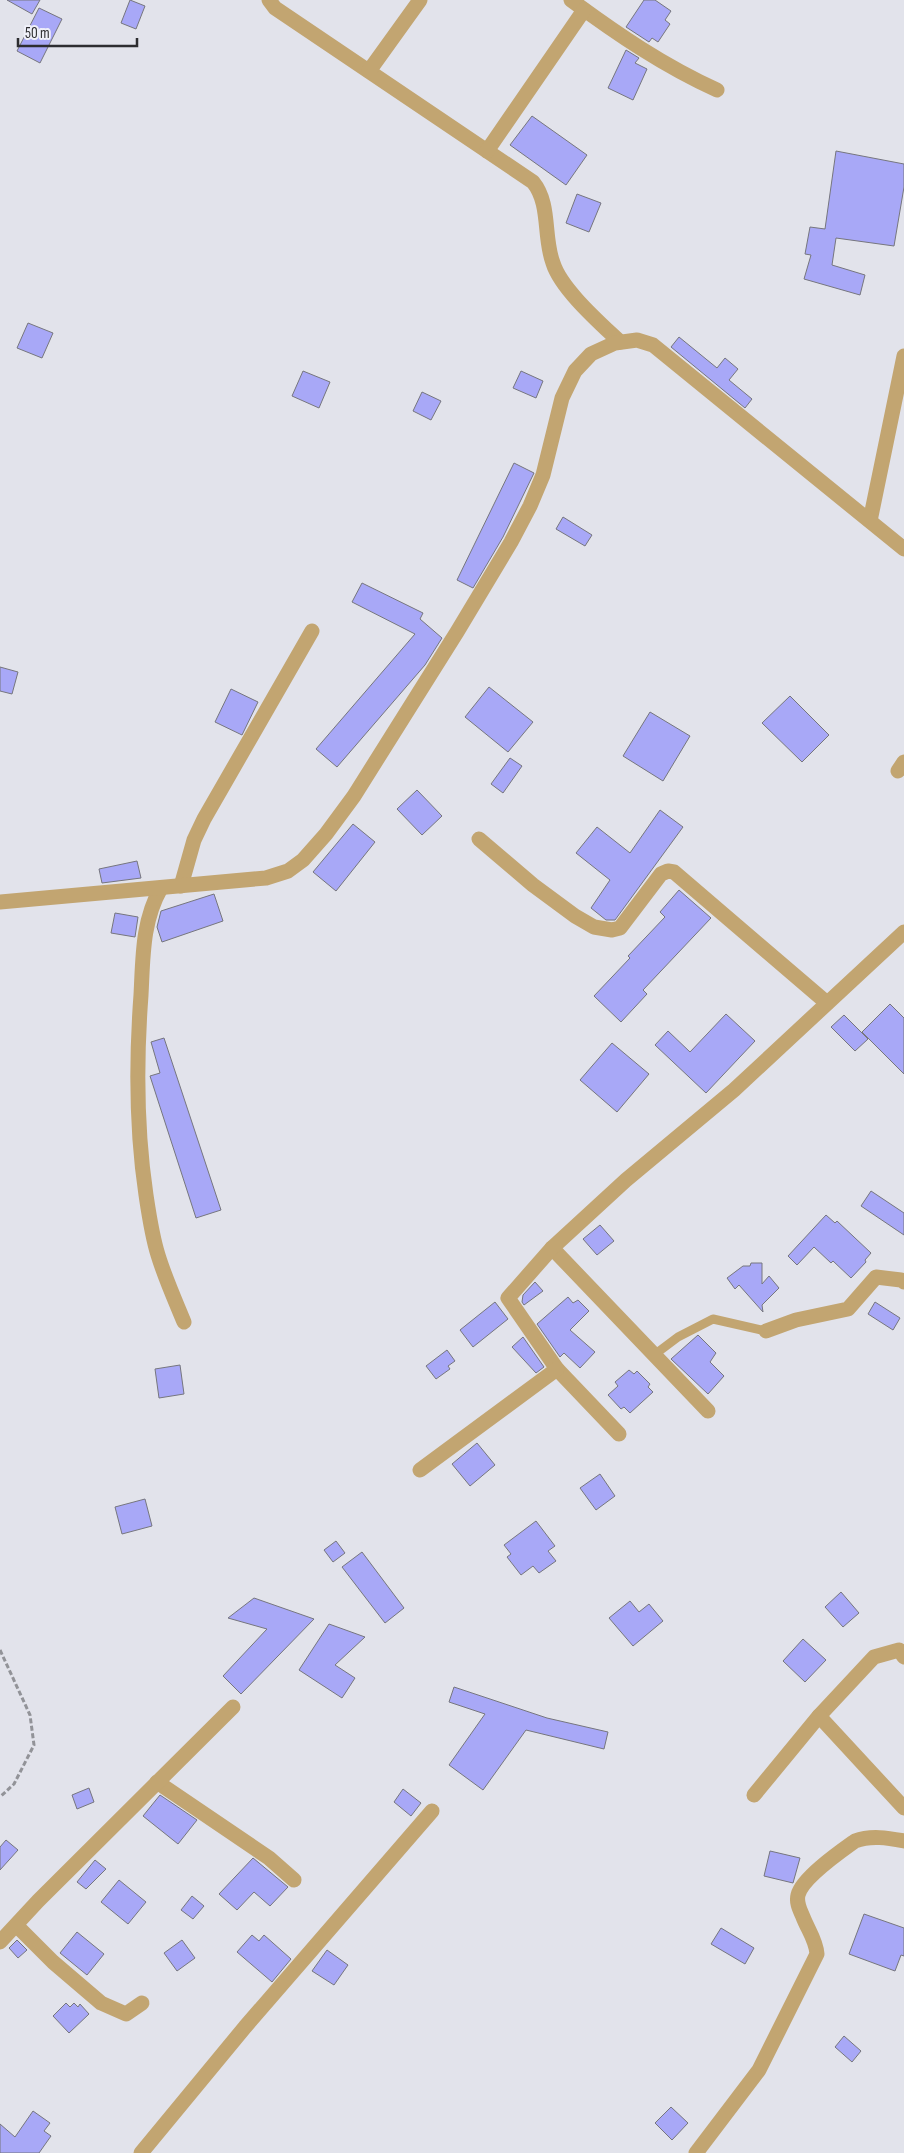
<svg xmlns="http://www.w3.org/2000/svg" width="904" height="2153" viewBox="0 0 904 2153" font-family="'Sofia Sans Condensed',sans-serif">
  <style>
    .building { fill: #a8a8f7; stroke: #76767e }
    .lines { fill: none; stroke-linecap: round; stroke-linejoin: round }
    .path { stroke: #929398; stroke-width: 3; stroke-dasharray: 5 2.5; stroke-linecap: butt }
    .service { stroke: #c2a571; stroke-width: 9 }
    .minor { stroke: #c2a571; stroke-width: 15 }
  </style>
  <rect width="100%" height="100%" fill="#e2e3eb"/>
  <g class="building">
    <polygon points="7,0 40,0 32,14"/>
    <polygon points="130,0 145,6 136,29 121,23"/>
    <polygon points="644,0 655,0 671,11 665,20 670,24 658,42 652,38 649,42 626,27"/>
    <polygon points="39,8 62,19 40,63 17,51"/>
    <polygon points="626,50 639,58 635,63 647,69 633,100 608,88"/>
    <polygon points="532,116 587,155 566,185 510,145"/>
    <polygon points="836,151 904,164 904,187 894,246 836,238 832,265 865,275 860,295 804,279 811,255 805,254 810,227 825,229"/>
    <polygon points="577,194 601,203 589,232 566,223"/>
    <polygon points="28,323 53,333 42,358 17,348"/>
    <polygon points="679,337 717,368 725,358 738,369 729,380 752,399 745,408 671,347"/>
    <polygon points="303,371 330,382 319,408 292,396"/>
    <polygon points="521,371 543,381 536,398 513,388"/>
    <polygon points="422,392 441,401 431,420 413,411"/>
    <polygon points="514,463 534,473 503,537 473,588 457,580"/>
    <polygon points="563,517 592,535 585,546 556,529"/>
    <polygon points="362,583 423,613 420,619 442,638 425,665 337,767 316,749 415,634 352,602"/>
    <polygon points="0,667 18,672 12,694 0,691"/>
    <polygon points="489,687 533,722 508,752 465,717"/>
    <polygon points="231,689 258,702 242,735 215,722"/>
    <polygon points="790,696 829,735 802,762 762,723"/>
    <polygon points="650,712 690,736 663,781 623,756"/>
    <polygon points="510,758 522,766 503,793 491,784"/>
    <polygon points="417,790 442,816 422,835 397,809"/>
    <polygon points="660,810 683,827 615,920 606,920 591,908 610,880 576,853 597,827 630,853"/>
    <polygon points="353,824 375,842 336,891 313,872"/>
    <polygon points="137,861 141,878 102,883 99,869"/>
    <polygon points="679,890 711,918 643,990 647,994 621,1022 594,996 630,958 628,956 665,917 660,912"/>
    <polygon points="214,894 223,921 162,942 157,927 161,911"/>
    <polygon points="115,913 138,917 135,937 111,933"/>
    <polygon points="890,1004 904,1018 904,1074 862,1032"/>
    <polygon points="726,1014 755,1041 706,1093 655,1045 668,1031 690,1052"/>
    <polygon points="844,1015 868,1039 855,1051 831,1027"/>
    <polygon points="164,1038 221,1210 196,1218 150,1076 160,1073 151,1042"/>
    <polygon points="612,1043 649,1074 617,1112 580,1080"/>
    <polygon points="871,1191 904,1213 904,1235 861,1206"/>
    <polygon points="826,1215 835,1223 837,1221 871,1253 865,1260 866,1262 851,1278 833,1261 831,1263 814,1247 797,1265 788,1256"/>
    <polygon points="600,1225 614,1241 597,1255 583,1239"/>
    <polygon points="751,1263 762,1263 762,1284 769,1276 779,1288 762,1305 763,1312 739,1285 735,1289 727,1278 743,1266 750,1266"/>
    <polygon points="535,1282 543,1291 524,1305 522,1302 523,1295"/>
    <polygon points="568,1297 573,1303 578,1300 589,1311 570,1330 595,1352 580,1368 564,1353 560,1357 537,1324"/>
    <polygon points="495,1302 508,1319 473,1347 460,1330"/>
    <polygon points="875,1302 900,1318 893,1330 868,1314"/>
    <polygon points="698,1335 716,1353 710,1362 724,1376 708,1394 671,1359"/>
    <polygon points="523,1337 544,1367 536,1373 512,1347"/>
    <polygon points="447,1350 455,1361 448,1366 450,1369 436,1379 426,1366"/>
    <polygon points="180,1365 184,1394 159,1398 155,1369"/>
    <polygon points="629,1370 634,1374 637,1371 650,1384 648,1387 653,1392 630,1413 624,1407 621,1409 608,1395 618,1386 615,1382"/>
    <polygon points="477,1443 495,1465 470,1486 452,1464"/>
    <polygon points="600,1474 615,1496 596,1510 580,1488"/>
    <polygon points="145,1499 152,1526 122,1534 115,1507"/>
    <polygon points="536,1521 555,1546 548,1551 556,1561 539,1573 533,1566 521,1575 507,1557 511,1554 504,1545"/>
    <polygon points="336,1541 345,1553 333,1562 324,1550"/>
    <polygon points="362,1552 404,1608 385,1623 342,1567"/>
    <polygon points="841,1592 859,1613 843,1627 825,1607"/>
    <polygon points="254,1598 314,1619 241,1694 223,1676 267,1629 228,1618"/>
    <polygon points="630,1601 639,1612 649,1604 663,1621 633,1646 609,1618"/>
    <polygon points="329,1624 365,1637 335,1665 355,1678 342,1698 299,1670"/>
    <polygon points="803,1639 826,1660 805,1682 783,1661"/>
    <polygon points="454,1687 547,1718 608,1732 604,1749 526,1730 483,1790 449,1765 485,1714 449,1702"/>
    <polygon points="89,1788 94,1802 77,1809 72,1795"/>
    <polygon points="403,1789 421,1803 411,1816 394,1802"/>
    <polygon points="160,1795 197,1820 178,1844 143,1816"/>
    <polygon points="6,1840 18,1850 0,1870 0,1847"/>
    <polygon points="770,1851 800,1858 793,1883 764,1876"/>
    <polygon points="253,1858 288,1887 270,1906 254,1892 237,1910 219,1894"/>
    <polygon points="95,1860 106,1869 86,1889 77,1882"/>
    <polygon points="119,1880 146,1902 128,1924 101,1902"/>
    <polygon points="192,1896 204,1906 193,1919 181,1910"/>
    <polygon points="864,1914 904,1928 904,1956 901,1955 895,1971 849,1954"/>
    <polygon points="721,1928 754,1948 745,1964 711,1944"/>
    <polygon points="77,1932 104,1954 87,1975 60,1953"/>
    <polygon points="252,1935 259,1941 264,1935 291,1959 272,1982 237,1952"/>
    <polygon points="17,1940 27,1950 18,1958 9,1948"/>
    <polygon points="182,1940 195,1958 177,1971 164,1953"/>
    <polygon points="327,1950 348,1965 334,1985 312,1971"/>
    <polygon points="66,2003 70,2007 74,2003 78,2007 80,2004 89,2014 69,2033 53,2016"/>
    <polygon points="844,2036 861,2051 852,2062 835,2047"/>
    <polygon points="671,2107 688,2123 672,2140 655,2123"/>
    <polygon points="33,2111 50,2123 44,2131 51,2136 39,2153 0,2153 0,2124 15,2137"/>
  </g>
  <g class="lines">
    <polyline class="path" points="0,1650 30,1715 34,1745 14,1784 0,1797"/>
    <polyline class="service" points="654,1355 678,1337 713,1319 766,1331"/>
    <g class="minor">
      <path d="M269,0L275,8L533,182C551,204 543,237 553,263C561,289 600,323 620,342"/>
      <path d="M571,0C617,34 664,66 717,90"/>
      <polyline points="369,71 420,0"/>
      <polyline points="487,151 584,10"/>
      <polyline points="870,521 904,356"/>
      <polyline points="898,771 904,762"/>
      <polyline points="479,839 533,885 575,916 594,927 612,930 620,928 661,874 668,871 674,872 827,1003"/>
      <polyline points="181,886 194,840 204,819 312,631"/>
      <path d="M161,888C142,921 143,958 141,995C136,1062 136,1128 146,1195C149,1215 152,1236 158,1255C165,1278 175,1300 184,1322"/>
      <polyline points="0,902 266,878 288,871 303,860 326,834 354,796 457,632 511,542 530,506 543,475 562,398 575,371 591,354 615,343 637,340 653,345 904,549"/>
      <polyline points="552,1248 708,1411"/>
      <polyline points="766,1331 796,1320 848,1309 876,1277 901,1280 904,1282"/>
      <polyline points="619,1434 557,1369 508,1298 552,1248 626,1180 734,1090 904,932"/>
      <polyline points="420,1470 557,1369"/>
      <polyline points="819,1716 874,1657 899,1650 904,1657"/>
      <polyline points="157,1782 269,1858 294,1880"/>
      <polyline points="754,1795 819,1716 904,1808"/>
      <polyline points="17,1926 53,1962 101,2003 126,2014 142,2003"/>
      <polyline points="0,1942 38,1901 233,1707"/>
      <polyline points="141,2153 245,2027 432,1811"/>
      <path d="M696,2153L759,2070L817,1954C816,1940 808,1930 803,1917C800,1910 796,1903 798,1895C802,1878 841,1851 855,1841C871,1835 888,1838 904,1841"/>
    </g>
  </g>
  <path d="M18 38v8h119v-8" fill="none" stroke="#2d2d30" stroke-width="2.5"/>
  <text x="25" y="38" font-size="15" fill="#2d2d30" stroke="#eff0f9" stroke-width="4" paint-order="stroke">50 m</text>
</svg>
